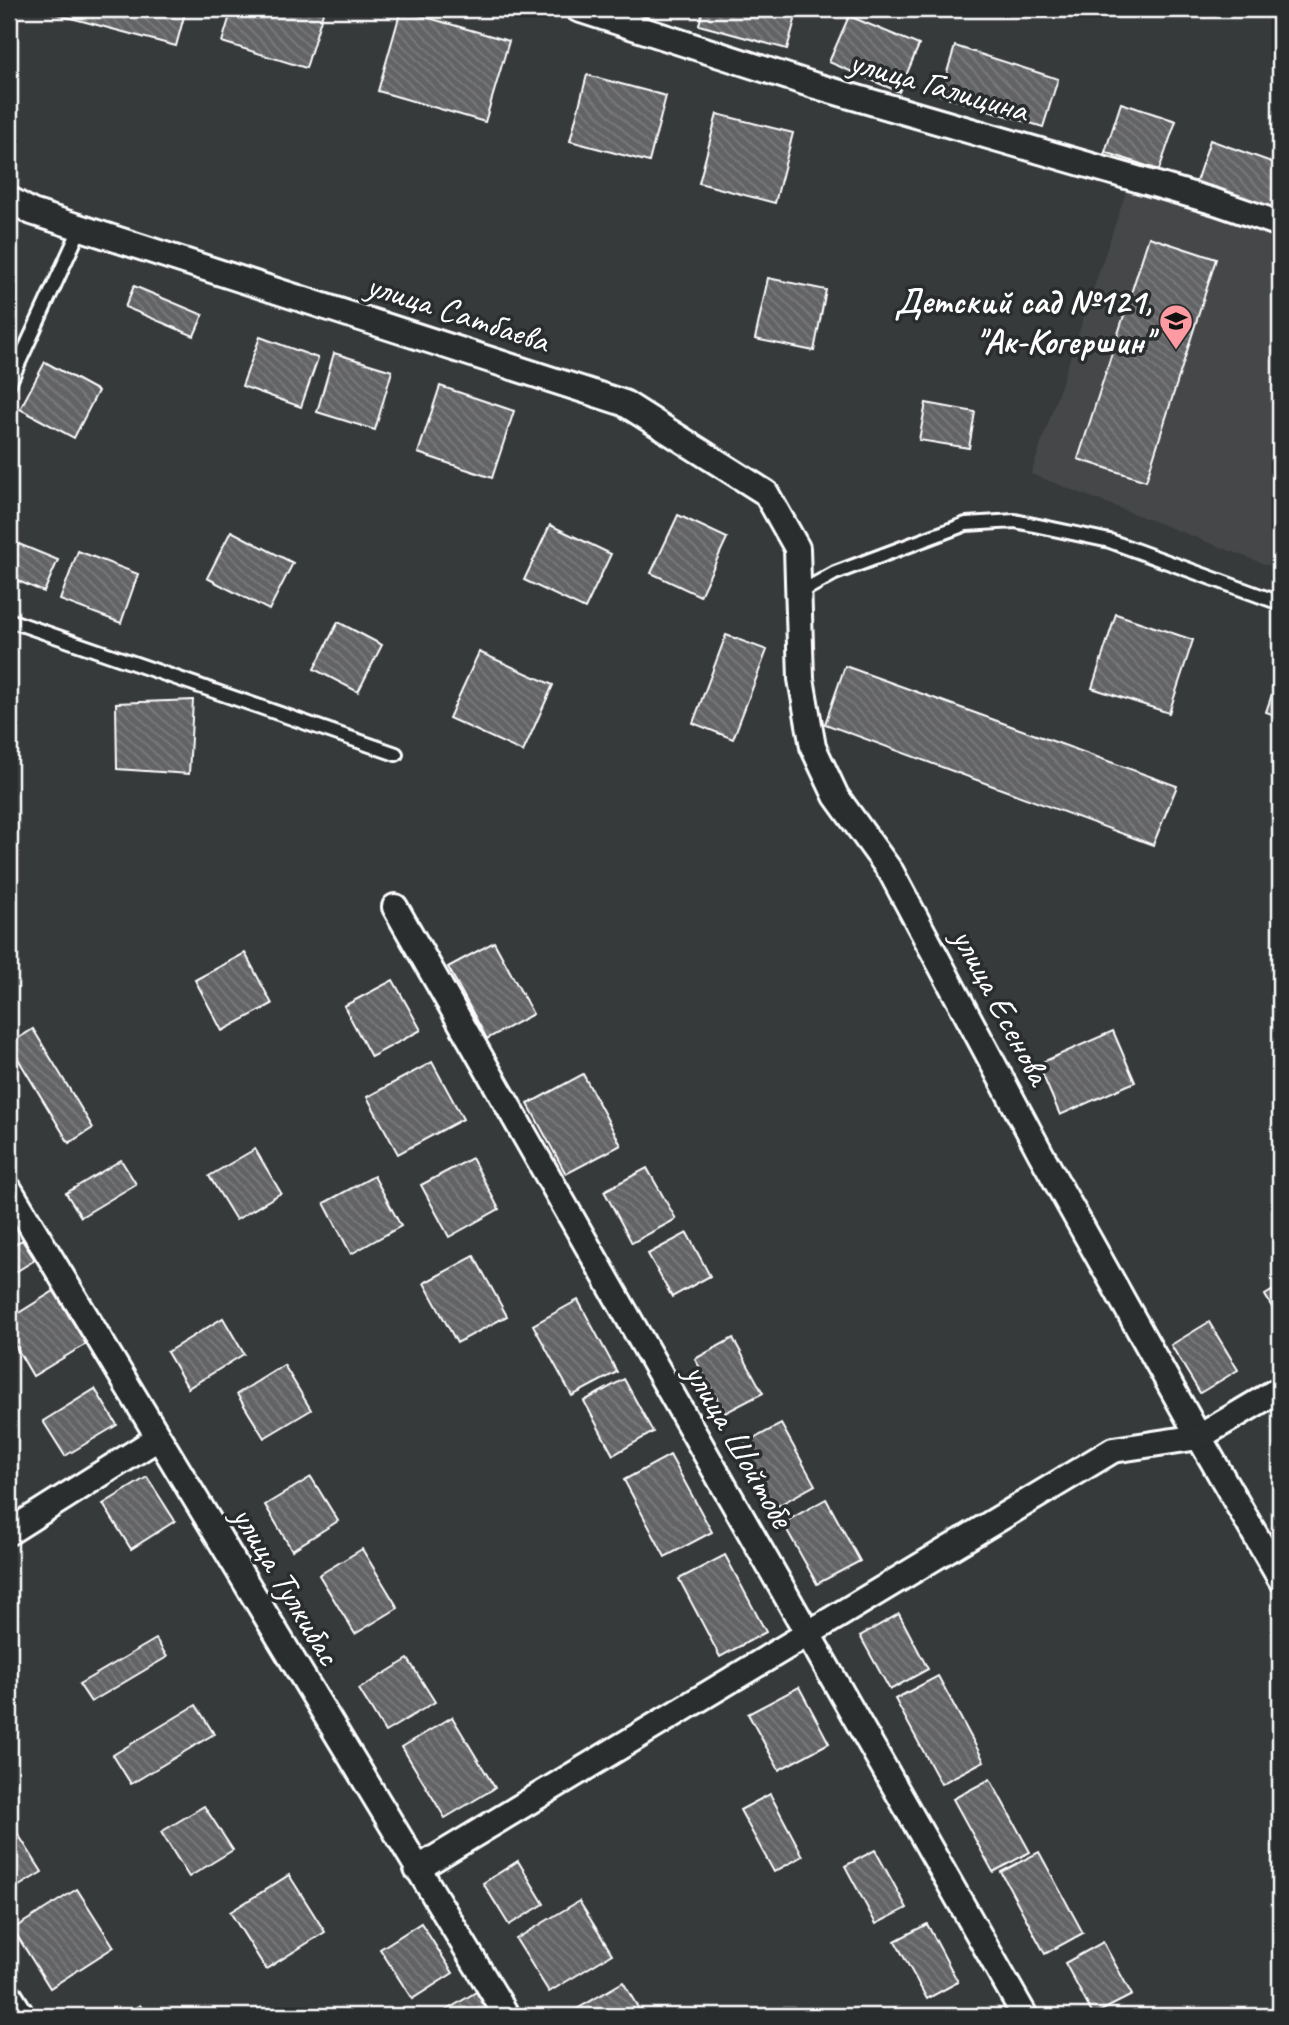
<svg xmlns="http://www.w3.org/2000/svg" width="1289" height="2025" viewBox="0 0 1289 2025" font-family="Caveat,sans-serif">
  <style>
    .built { fill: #444748 }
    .building { fill: url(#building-back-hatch); stroke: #fff; stroke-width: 2 }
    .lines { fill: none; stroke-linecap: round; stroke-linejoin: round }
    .lane-casing { stroke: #fff; stroke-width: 18 }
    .street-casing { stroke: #fff; stroke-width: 30 }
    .lane { stroke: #2a2d2e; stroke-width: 12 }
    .street { stroke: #2a2d2e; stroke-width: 24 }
    .labels { text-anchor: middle; stroke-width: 7; stroke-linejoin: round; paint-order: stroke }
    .street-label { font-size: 35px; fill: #fff; stroke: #2a2d2e }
    .poi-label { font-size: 35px; font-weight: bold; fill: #fff; stroke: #2a2d2e; text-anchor: end }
  </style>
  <defs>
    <pattern id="building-back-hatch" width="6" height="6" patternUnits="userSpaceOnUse" patternTransform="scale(1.75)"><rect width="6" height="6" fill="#636465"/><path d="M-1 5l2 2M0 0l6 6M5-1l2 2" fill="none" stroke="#7a7b7c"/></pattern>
  </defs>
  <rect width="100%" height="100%" fill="#373a3b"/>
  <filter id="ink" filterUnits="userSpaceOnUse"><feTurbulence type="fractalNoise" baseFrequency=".0143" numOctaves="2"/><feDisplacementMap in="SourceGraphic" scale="14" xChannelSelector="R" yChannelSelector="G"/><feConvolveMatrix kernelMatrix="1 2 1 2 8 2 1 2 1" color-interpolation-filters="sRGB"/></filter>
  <g filter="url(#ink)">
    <polygon class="built" points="1131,177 1280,228 1280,570 1031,474"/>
    <g class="building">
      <polygon points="37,9 186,9 176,46"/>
      <polygon points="232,9 324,9 306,68 222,42"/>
      <polygon points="703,9 798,9 787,49 699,25"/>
      <polygon points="401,10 509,41 485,122 378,91"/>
      <polygon points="849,16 919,45 899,92 829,62"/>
      <polygon points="955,46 1058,79 1043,127 940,95"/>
      <polygon points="587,75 666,96 649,162 570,141"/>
      <polygon points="1121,103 1176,121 1159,170 1105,152"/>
      <polygon points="717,114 793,133 775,203 699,183"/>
      <polygon points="1210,140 1280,165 1280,212 1196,182"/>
      <polygon points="1149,237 1216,259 1146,481 1078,459"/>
      <polygon points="768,278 826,290 814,351 755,339"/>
      <polygon points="134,286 203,315 194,336 125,307"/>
      <polygon points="260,337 318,358 301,407 242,386"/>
      <polygon points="334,353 392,371 375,430 317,412"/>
      <polygon points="45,362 98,391 74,438 20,409"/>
      <polygon points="440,386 514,411 492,478 418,453"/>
      <polygon points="926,403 975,412 969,448 919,440"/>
      <polygon points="678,515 727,538 700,596 651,573"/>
      <polygon points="550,525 611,554 585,609 524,580"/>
      <polygon points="231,531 293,563 269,610 207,578"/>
      <polygon points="9,540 58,560 44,592 9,577"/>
      <polygon points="78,551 138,574 121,623 60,600"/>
      <polygon points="1116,614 1193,640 1169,713 1092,688"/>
      <polygon points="338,622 382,645 358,692 314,669"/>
      <polygon points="726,635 767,650 733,739 693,723"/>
      <polygon points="479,652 553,685 523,752 449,718"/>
      <polygon points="845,666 1177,786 1153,845 825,724"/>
      <polygon points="1280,671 1280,717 1266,712"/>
      <polygon points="193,700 189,774 117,769 116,703"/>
      <polygon points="494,942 533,1014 487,1039 448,967"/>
      <polygon points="245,953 272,1004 222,1031 195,980"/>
      <polygon points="393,980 421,1030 371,1057 344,1006"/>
      <polygon points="33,1029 93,1128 69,1143 9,1044"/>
      <polygon points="1113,1031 1135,1082 1060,1115 1038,1064"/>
      <polygon points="432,1062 463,1119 398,1154 367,1097"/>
      <polygon points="583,1074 621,1145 566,1174 528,1104"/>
      <polygon points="255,1149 281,1193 236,1220 209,1176"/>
      <polygon points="472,1158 499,1209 449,1237 421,1185"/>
      <polygon points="121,1160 136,1184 81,1217 66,1193"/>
      <polygon points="647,1168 676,1219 632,1243 604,1191"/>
      <polygon points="374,1176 401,1226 351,1254 324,1203"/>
      <polygon points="687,1233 710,1276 672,1297 648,1254"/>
      <polygon points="22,1240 35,1260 9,1276 9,1248"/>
      <polygon points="474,1256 507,1316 457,1343 424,1283"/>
      <polygon points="1280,1286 1280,1321 1265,1295"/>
      <polygon points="54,1291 86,1344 33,1376 9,1335 9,1319"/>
      <polygon points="578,1300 617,1372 572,1396 533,1325"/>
      <polygon points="223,1318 244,1354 188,1388 167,1352"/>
      <polygon points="1209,1322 1238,1370 1200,1393 1171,1345"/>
      <polygon points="733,1338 763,1393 725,1413 695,1359"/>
      <polygon points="284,1365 311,1410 264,1438 237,1394"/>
      <polygon points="624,1379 653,1432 613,1455 584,1401"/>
      <polygon points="95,1389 117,1425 65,1456 43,1421"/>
      <polygon points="781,1424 815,1485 772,1509 738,1447"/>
      <polygon points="670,1455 712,1532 665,1557 624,1480"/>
      <polygon points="147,1477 175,1521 131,1549 103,1504"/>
      <polygon points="311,1477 338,1521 292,1550 265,1505"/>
      <polygon points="826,1499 860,1561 817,1584 783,1523"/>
      <polygon points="362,1549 398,1608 355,1634 319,1575"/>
      <polygon points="725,1555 766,1632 720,1657 679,1579"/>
      <polygon points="899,1614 928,1669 890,1690 860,1636"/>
      <polygon points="156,1639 167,1657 91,1702 79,1684"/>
      <polygon points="408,1659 435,1702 385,1732 359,1689"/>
      <polygon points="938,1676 984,1761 941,1784 895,1699"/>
      <polygon points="799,1687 829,1743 779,1770 748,1714"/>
      <polygon points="196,1705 214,1734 131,1784 113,1755"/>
      <polygon points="452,1717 495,1788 445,1818 402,1747"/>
      <polygon points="990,1779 1030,1852 993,1872 953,1799"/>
      <polygon points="770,1794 803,1856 774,1872 740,1810"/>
      <polygon points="204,1806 233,1850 189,1877 161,1832"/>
      <polygon points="11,1823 42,1872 9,1892 9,1825"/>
      <polygon points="875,1850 907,1908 876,1924 845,1866"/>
      <polygon points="1039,1852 1083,1933 1045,1954 1001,1872"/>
      <polygon points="518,1861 544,1904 509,1925 483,1883"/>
      <polygon points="289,1875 325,1932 266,1969 230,1912"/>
      <polygon points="77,1889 114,1947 50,1988 13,1929"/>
      <polygon points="579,1901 612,1954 549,1992 516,1939"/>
      <polygon points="421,1923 453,1973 412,1999 380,1949"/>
      <polygon points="927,1924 958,1982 927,1999 895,1941"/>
      <polygon points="1103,1942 1132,1995 1093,2015 1065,1963"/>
      <polygon points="623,1982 643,2016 565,2016"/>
      <polygon points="476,1992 491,2016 437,2016"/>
      <polygon points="140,2005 147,2016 122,2016"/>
      <polygon points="989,2010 993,2016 977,2016"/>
    </g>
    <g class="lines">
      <g class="lane-casing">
        <g id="lane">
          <polyline points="9,384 81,227"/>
          <polyline points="799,593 835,573 966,524 1015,521 1110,541 1280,603"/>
          <polyline points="9,620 396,754"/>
        </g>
      </g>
      <g class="street-casing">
        <g id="street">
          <polyline points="578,9 816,86 1216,202 1280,224"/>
          <polyline points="9,199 32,212 624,403 766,493 797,548 801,679 813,747 836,796 891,872 1041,1154 1199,1437 1280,1578"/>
          <polyline points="395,907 1025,2016"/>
          <polyline points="9,1189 507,2016"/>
          <polyline points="9,1532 158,1438"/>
          <polyline points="417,1869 1113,1450 1199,1437 1280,1389"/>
          <polyline points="9,1995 22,2016"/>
        </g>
      </g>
      <use href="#lane" class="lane"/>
      <use href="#street" class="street"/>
    </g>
  </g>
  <defs>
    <g id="school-pin" transform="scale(1.75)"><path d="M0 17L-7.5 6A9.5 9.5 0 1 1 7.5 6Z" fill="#ff9aa2" stroke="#2a2d2e"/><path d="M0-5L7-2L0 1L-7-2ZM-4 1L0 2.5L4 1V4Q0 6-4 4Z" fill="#111"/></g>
  </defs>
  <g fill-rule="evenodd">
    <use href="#school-pin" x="1176" y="321"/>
  </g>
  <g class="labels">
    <g class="street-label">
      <text transform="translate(939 85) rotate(16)" y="12">улица Галицина</text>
      <text transform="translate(458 312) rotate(18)" y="12">улица Сатбаева</text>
      <text transform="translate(1002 1006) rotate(62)" y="12">улица Есенова</text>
      <text transform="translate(740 1445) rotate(60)" y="12">улица Шойтобе</text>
      <text transform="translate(287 1585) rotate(59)" y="12">улица Тулкибас</text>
    </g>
    <g class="poi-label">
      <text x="1152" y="313">Детский сад №121,<tspan x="1152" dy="40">"Ак-Когершин"</tspan></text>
    </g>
  </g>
  <rect width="1289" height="2025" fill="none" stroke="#2a2d2e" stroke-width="35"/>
  <rect x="18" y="18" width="1254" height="1990" fill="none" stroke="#fff" stroke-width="2.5" filter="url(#ink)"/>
</svg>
